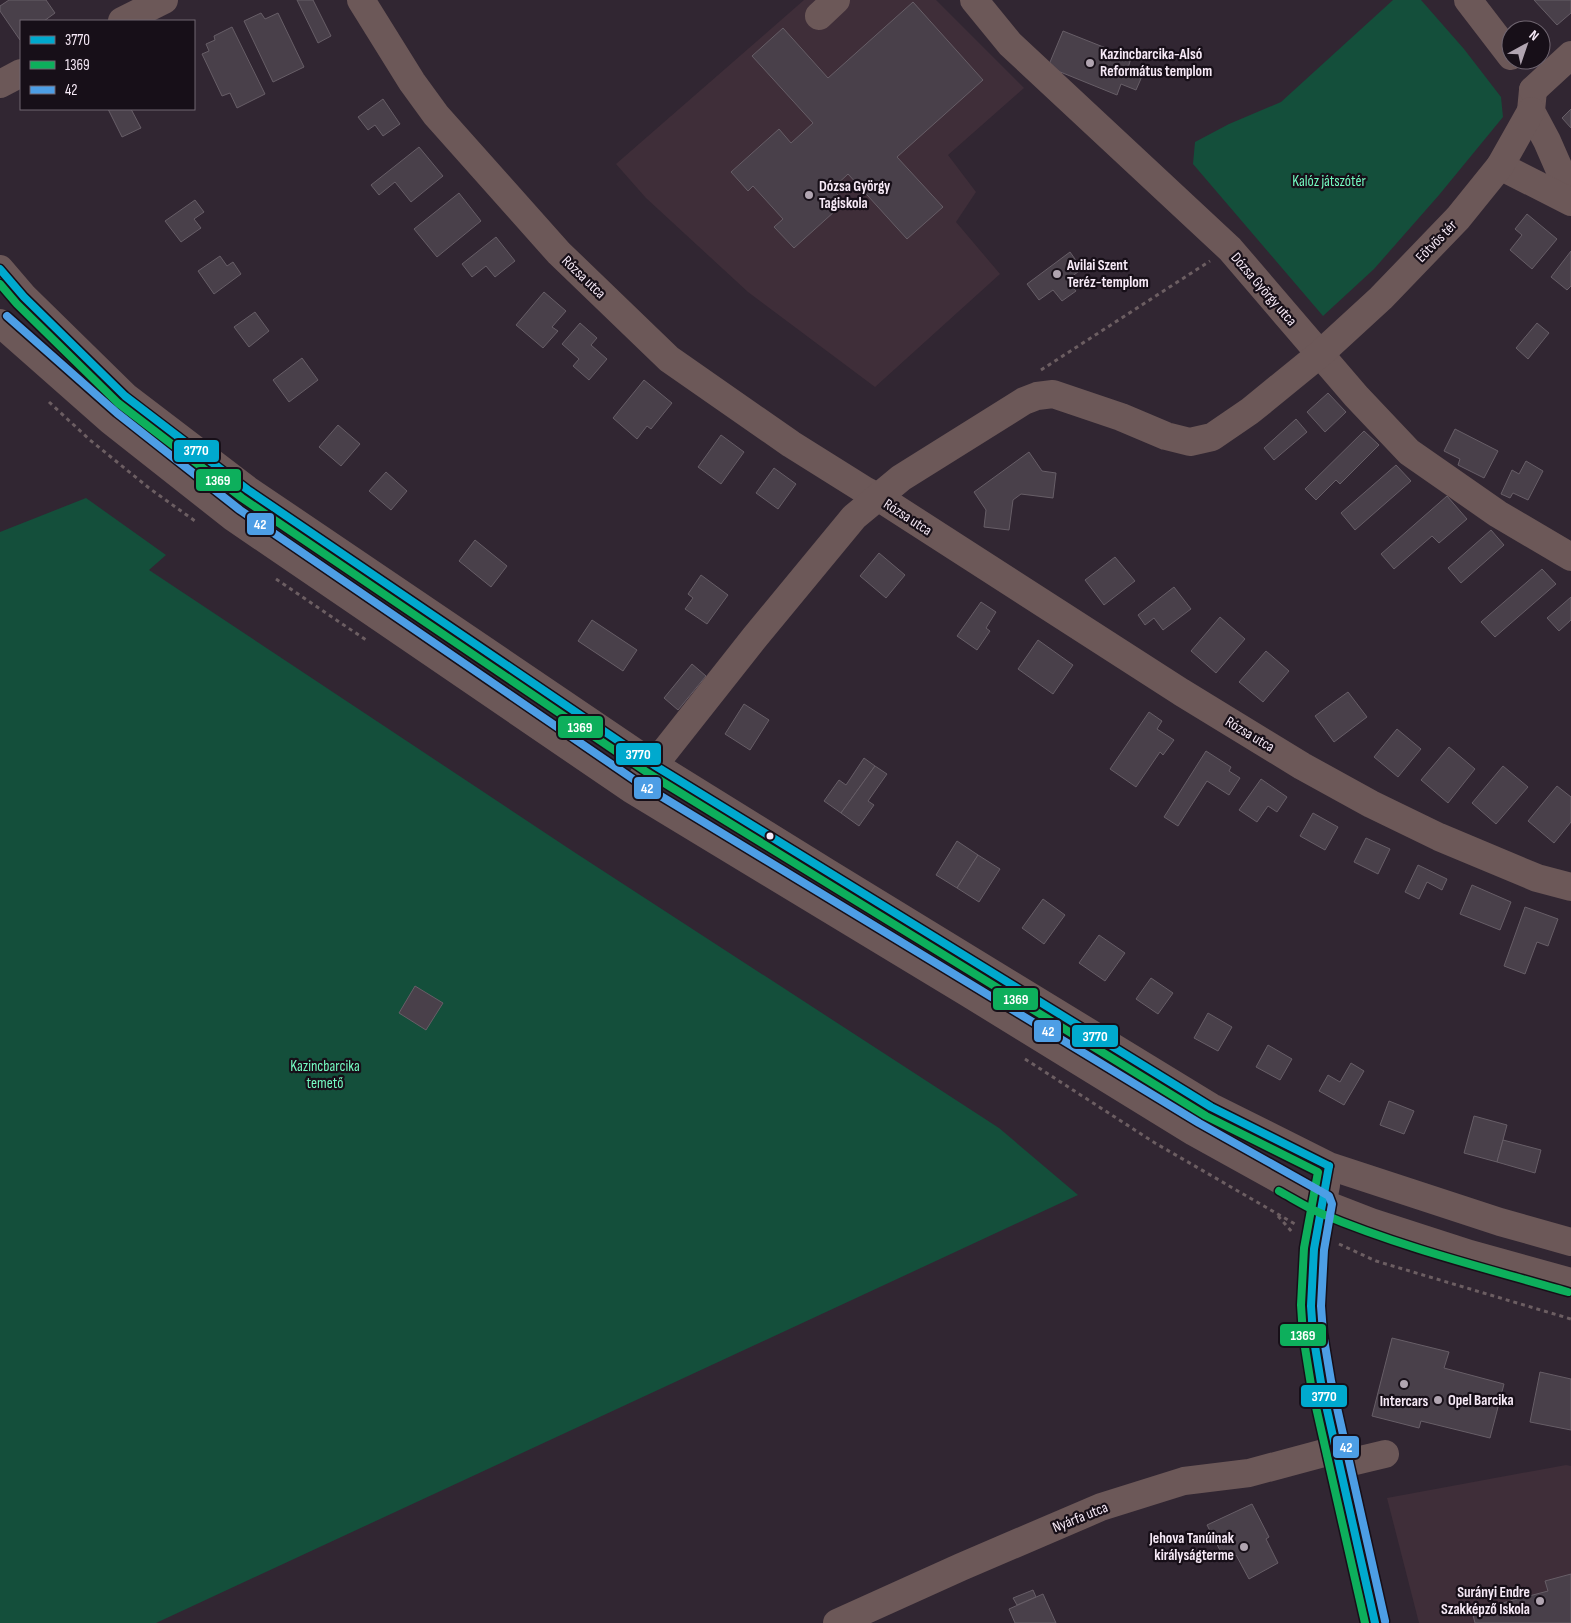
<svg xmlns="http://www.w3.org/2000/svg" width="1571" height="1623" viewBox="0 0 1571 1623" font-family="'Sofia Sans Condensed',sans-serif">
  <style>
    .education { fill: #3f2e39 }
    .green { fill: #144f3b }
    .building { fill: #49404a; stroke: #675e67 }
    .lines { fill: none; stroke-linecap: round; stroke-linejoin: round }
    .path { stroke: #6c5e62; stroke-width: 3; stroke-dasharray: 4 4; stroke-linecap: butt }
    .minor { stroke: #6c5858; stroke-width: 28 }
    .bus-1-casing { stroke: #170f18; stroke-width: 11 }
    .bus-2-casing { stroke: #170f18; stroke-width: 11 }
    .bus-3-casing { stroke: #170f18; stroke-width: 11 }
    .bus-1 { stroke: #00a9ce; stroke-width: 8 }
    .bus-2 { stroke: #0daf5c; stroke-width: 8 }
    .bus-3 { stroke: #4d9ee5; stroke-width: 8 }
    .poi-dot { fill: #b1a5b1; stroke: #170f18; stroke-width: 2 }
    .bus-dot { fill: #f6e9f6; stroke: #170f18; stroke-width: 2 }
    .labels { text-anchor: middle; stroke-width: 4.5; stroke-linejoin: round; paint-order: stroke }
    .poi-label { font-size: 15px; font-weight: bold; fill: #f6e9f6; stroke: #170f18; text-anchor: start }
    .park-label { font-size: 15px; fill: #74fcc2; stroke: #170f18 }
    .street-label { font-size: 15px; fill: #f6e9f6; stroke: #170f18 }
    .line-badge { stroke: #170f18; stroke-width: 2 }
    .badge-label { font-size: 14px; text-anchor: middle; font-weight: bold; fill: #fff }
  </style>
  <rect width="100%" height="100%" fill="#312632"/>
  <g class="education">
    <polygon points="804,0 936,0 1024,88 948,155 976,192 956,222 1000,274 875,387 748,292 646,198 616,164"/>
    <polygon points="1566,1465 1571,1466 1571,1623 1419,1623 1387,1498"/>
  </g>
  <g class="green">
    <polygon points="1393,0 1421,0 1464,49 1501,97 1503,117 1439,195 1374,269 1323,316 1193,164 1195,142 1229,124 1281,102"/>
    <polygon points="86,498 166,555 149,570 574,852 999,1128 1078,1195 156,1623 0,1623 0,532"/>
  </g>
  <g class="building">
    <polygon points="9,0 46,0 55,13 44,21 21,21 21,39 20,40 0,11 0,6"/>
    <polygon points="297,0 313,0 331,36 318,43"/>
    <polygon points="1534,0 1571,0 1571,13 1557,25"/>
    <polygon points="913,2 983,80 897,157 943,207 907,239 848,174 832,189 845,202 794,248 774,227 783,219 753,186 748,191 731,172 779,129 791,143 813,123 752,56 783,28 828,78"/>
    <polygon points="261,13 265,19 278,13 304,67 273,82 244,21"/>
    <polygon points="232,27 265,94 237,108 230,93 222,96 202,54 209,51 206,44 215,40 214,36"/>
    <polygon points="1063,31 1131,58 1128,68 1143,74 1136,90 1121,84 1117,95 1048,67"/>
    <polygon points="383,99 400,124 383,136 375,125 368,130 358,117"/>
    <polygon points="108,109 131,109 141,128 122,137"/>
    <polygon points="1571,109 1571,128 1562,118"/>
    <polygon points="419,147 443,176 411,202 395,182 379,195 371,185"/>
    <polygon points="459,193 481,221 437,257 414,229"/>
    <polygon points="195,200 204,212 194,219 201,228 181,242 165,221"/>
    <polygon points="1527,214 1557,239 1532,269 1510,250 1522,235 1515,229"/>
    <polygon points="496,237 515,261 495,277 486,266 472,277 462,264"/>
    <polygon points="1571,251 1571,286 1567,290 1551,277"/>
    <polygon points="1070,252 1082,269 1067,280 1076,291 1062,301 1053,290 1039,300 1027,284"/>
    <polygon points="220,256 227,266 233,262 241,274 214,294 198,271"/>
    <polygon points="544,292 566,311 552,327 558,331 543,348 516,325"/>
    <polygon points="255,312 269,331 249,347 234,327"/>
    <polygon points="580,323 597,338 591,345 607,359 589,380 573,366 579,359 562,344"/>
    <polygon points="1537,323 1549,333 1528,359 1516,348"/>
    <polygon points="302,358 318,380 289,402 273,380"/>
    <polygon points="644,380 672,403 651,429 647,426 637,439 613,418"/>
    <polygon points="1328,393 1346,412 1325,432 1307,412"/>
    <polygon points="1296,419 1307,432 1274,460 1264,448"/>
    <polygon points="338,425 360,444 341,466 319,447"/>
    <polygon points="1455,429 1498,451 1484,478 1458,465 1460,459 1444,451"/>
    <polygon points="1364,431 1379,445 1340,484 1336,480 1316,500 1305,489"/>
    <polygon points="721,435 744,452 721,484 698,467"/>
    <polygon points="1029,452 1042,471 1056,473 1053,498 1021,494 1013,500 1009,530 984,527 986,510 974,492"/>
    <polygon points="1526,461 1543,471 1528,500 1513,493 1510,498 1501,494 1512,470 1519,474"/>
    <polygon points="1396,465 1411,481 1355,530 1341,513"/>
    <polygon points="774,468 796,484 778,509 756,493"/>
    <polygon points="386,472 407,491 391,510 369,491"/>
    <polygon points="1447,496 1467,519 1439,543 1432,536 1394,569 1381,554"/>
    <polygon points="1491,530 1504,545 1461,583 1448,568"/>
    <polygon points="475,540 507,566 491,587 459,561"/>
    <polygon points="879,553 905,575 886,598 860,576"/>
    <polygon points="1115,557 1135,581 1104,605 1085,580"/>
    <polygon points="1542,569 1556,584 1495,637 1481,622"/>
    <polygon points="701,575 728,595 707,624 685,609 693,598 688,594"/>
    <polygon points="1174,587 1191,609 1163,630 1154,618 1145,625 1138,615"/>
    <polygon points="1571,597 1571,620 1559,631 1547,618"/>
    <polygon points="981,602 996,612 986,628 990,631 977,650 957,636"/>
    <polygon points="1220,617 1245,639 1216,673 1191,651"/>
    <polygon points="592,620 637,650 623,671 578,641"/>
    <polygon points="1038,640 1073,665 1053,694 1018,669"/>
    <polygon points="1266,651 1289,671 1263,702 1239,682"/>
    <polygon points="692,664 706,676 678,710 664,698"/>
    <polygon points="1348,692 1367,717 1334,742 1315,716"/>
    <polygon points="744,704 769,720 750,750 725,734"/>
    <polygon points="1149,712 1162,721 1157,729 1174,740 1163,755 1160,752 1136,787 1110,769"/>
    <polygon points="1397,729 1421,749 1398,777 1374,757"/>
    <polygon points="1449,747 1475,769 1448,803 1421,780"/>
    <polygon points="1206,751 1231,767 1229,771 1240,778 1229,795 1207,781 1178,826 1164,817"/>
    <polygon points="864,758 875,766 841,813 824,801 839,780 846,785"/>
    <polygon points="875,766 887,774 868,801 874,805 859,826 841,813"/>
    <polygon points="1503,766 1528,787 1496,824 1472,803"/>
    <polygon points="1261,779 1287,797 1277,812 1268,806 1257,822 1239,810"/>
    <polygon points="1557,786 1571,797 1571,822 1554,843 1528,821"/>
    <polygon points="1313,813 1338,827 1325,850 1300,836"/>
    <polygon points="1366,838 1390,849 1378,874 1354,862"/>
    <polygon points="957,841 978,855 957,888 936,875"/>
    <polygon points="978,855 1000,869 979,902 957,888"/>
    <polygon points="1418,865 1447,879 1442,890 1427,882 1419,899 1405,892"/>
    <polygon points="1472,885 1511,902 1500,930 1460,914"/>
    <polygon points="1043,899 1065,915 1044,944 1022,928"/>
    <polygon points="1525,907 1558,919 1548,946 1537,942 1525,974 1504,966"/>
    <polygon points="1099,935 1125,953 1105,981 1079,963"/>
    <polygon points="1151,978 1173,993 1158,1014 1136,999"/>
    <polygon points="415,986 443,1003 426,1030 399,1013"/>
    <polygon points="1208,1013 1232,1027 1218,1051 1194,1038"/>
    <polygon points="1268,1045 1292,1059 1280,1080 1256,1067"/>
    <polygon points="1351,1063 1364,1071 1344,1105 1319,1091 1328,1075 1340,1082"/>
    <polygon points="1389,1101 1414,1111 1404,1134 1380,1125"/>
    <polygon points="1474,1116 1507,1125 1497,1162 1464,1153"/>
    <polygon points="1503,1140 1541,1150 1535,1173 1497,1162"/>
    <polygon points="1392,1338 1449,1352 1444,1368 1504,1384 1490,1438 1421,1421 1419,1428 1372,1416"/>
    <polygon points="1540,1372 1571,1379 1571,1430 1530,1422"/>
    <polygon points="1252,1504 1269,1537 1266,1539 1278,1563 1249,1579 1236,1555 1225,1560 1207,1525"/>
    <polygon points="1571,1574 1571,1623 1475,1623 1472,1611 1548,1591 1545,1581"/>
    <polygon points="1033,1590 1036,1597 1017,1605 1013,1598"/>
    <polygon points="1043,1594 1056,1623 1015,1623 1009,1609"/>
  </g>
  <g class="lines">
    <g class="path">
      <polyline points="1041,370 1210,261"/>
      <polyline points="49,402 90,440 149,488 195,521"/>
      <polyline points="276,579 366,640"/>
      <polyline points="1025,1059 1155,1143 1295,1224"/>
      <polyline points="1278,1216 1292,1232"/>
      <polyline points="1339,1244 1376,1261 1571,1319"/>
    </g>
    <g class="minor">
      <polyline points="361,0 412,82 436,115 559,253 669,359 791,444 866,491 878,497 1181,692 1302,766 1371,804 1439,837 1537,878 1571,887"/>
      <polyline points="974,0 1010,44 1230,249 1356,396 1409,452 1498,514 1571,557"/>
      <polyline points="1468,0 1511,56"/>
      <polyline points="819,16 836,0"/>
      <polyline points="122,21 164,0"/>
      <polyline points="0,84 21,73"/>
      <polyline points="1533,90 1531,111 1547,141 1571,196"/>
      <polyline points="1533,90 1571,55"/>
      <polyline points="1500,166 1571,202"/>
      <polyline points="0,269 24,297 125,396 248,490 654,765 828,873 1211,1107 1329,1166 1500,1222 1571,1242"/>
      <polyline points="0,323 111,421 234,518 631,789 968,993 1194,1132 1322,1203 1371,1222 1470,1254 1571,1282"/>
      <polyline points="642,778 654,765 755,637 854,517 901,478 1024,401 1037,396 1053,394 1121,417 1166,436 1190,442 1212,437 1250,411 1320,354 1381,298 1458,218 1500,166 1531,111"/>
      <polyline points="1326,1185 1314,1249 1311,1306 1313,1334 1321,1383 1375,1623"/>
      <polyline points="1339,1465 1385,1454"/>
      <polyline points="837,1623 961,1567 1101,1507 1184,1481 1249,1473 1335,1450"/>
    </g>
    <g class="bus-1-casing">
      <g id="bus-1">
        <polyline points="0,269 24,297 125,396 248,490 654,765 1211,1107 1329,1166"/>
        <polyline points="1329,1166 1314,1249 1311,1306 1313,1334 1321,1383 1375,1623"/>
      </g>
    </g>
    <g class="bus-2-casing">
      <g id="bus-2">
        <polyline points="0,284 17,304 118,403 242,498 648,773 1206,1116 1318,1172 1304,1248 1301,1305 1303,1335 1311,1385 1365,1623"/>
        <path d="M1279,1191C1292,1198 1306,1207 1320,1213C1400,1247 1485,1268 1568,1292"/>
      </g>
    </g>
    <g class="bus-3-casing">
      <polyline id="bus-3" points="7,316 117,413 240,510 636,781 1199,1123 1329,1196 1332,1204 1324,1250 1321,1306 1323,1333 1331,1381 1385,1621"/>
    </g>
    <use href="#bus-1" class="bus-1"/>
    <use href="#bus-2" class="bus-2"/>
    <use href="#bus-3" class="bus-3"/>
  </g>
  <g class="poi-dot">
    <circle cx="1090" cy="63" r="5"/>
    <circle cx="809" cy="195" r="5"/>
    <circle cx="1057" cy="274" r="5"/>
    <circle cx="1404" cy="1384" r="5"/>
    <circle cx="1438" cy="1400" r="5"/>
    <circle cx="1244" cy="1547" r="5"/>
    <circle cx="1540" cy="1601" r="5"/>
  </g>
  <circle class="bus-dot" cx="770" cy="836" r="4.5"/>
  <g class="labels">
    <g class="poi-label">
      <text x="1100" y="59">Kazincbarcika-Alsó<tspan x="1100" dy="17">Református templom</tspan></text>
      <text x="819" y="191">Dózsa György<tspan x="819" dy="17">Tagiskola</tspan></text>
      <text x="1067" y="270">Avilai Szent<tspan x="1067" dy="17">Teréz-templom</tspan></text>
      <text x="1448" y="1405">Opel Barcika</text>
      <text x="1404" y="1406" text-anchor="middle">Intercars</text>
      <text x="1234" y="1543" text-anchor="end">Jehova Tanúinak<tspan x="1234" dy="17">királyságterme</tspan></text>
      <text x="1530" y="1597" text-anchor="end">Surányi Endre<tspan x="1530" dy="17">Szakképző Iskola</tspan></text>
    </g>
    <g class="park-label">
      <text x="1329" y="186">Kalóz játszótér</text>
      <text x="325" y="1071">Kazincbarcika<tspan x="325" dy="17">temető</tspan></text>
    </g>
    <g class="street-label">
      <text transform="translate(1436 241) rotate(-46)" y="5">Eötvös tér</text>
      <text transform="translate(584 277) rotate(44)" y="5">Rózsa utca</text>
      <text transform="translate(1264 289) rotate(49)" y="5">Dózsa György utca</text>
      <text transform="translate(908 517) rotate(33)" y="5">Rózsa utca</text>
      <text transform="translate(1250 734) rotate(31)" y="5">Rózsa utca</text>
      <text transform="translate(1080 1517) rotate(-22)" y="5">Nyárfa utca</text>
    </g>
  </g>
  <g class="line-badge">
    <rect x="173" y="439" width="47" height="24" rx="5" fill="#00a9ce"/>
    <rect x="195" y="468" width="47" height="24" rx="5" fill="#0daf5c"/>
    <rect x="246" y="512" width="29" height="24" rx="5" fill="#4d9ee5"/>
    <rect x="557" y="715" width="47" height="24" rx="5" fill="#0daf5c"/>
    <rect x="615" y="742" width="47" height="24" rx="5" fill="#00a9ce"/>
    <rect x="633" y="776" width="29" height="24" rx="5" fill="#4d9ee5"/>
    <rect x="992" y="987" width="47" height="24" rx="5" fill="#0daf5c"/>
    <rect x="1033" y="1019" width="29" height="24" rx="5" fill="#4d9ee5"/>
    <rect x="1071" y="1024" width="48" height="24" rx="5" fill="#00a9ce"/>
    <rect x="1279" y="1323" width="48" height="24" rx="5" fill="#0daf5c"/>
    <rect x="1300" y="1384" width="48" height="24" rx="5" fill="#00a9ce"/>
    <rect x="1332" y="1435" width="28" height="24" rx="5" fill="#4d9ee5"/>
  </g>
  <g class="badge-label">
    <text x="196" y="455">3770</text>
    <text x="218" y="485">1369</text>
    <text x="260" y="529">42</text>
    <text x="580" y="732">1369</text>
    <text x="638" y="759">3770</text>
    <text x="647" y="793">42</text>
    <text x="1016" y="1004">1369</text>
    <text x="1048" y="1036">42</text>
    <text x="1095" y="1041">3770</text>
    <text x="1303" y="1340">1369</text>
    <text x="1324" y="1401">3770</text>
    <text x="1346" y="1452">42</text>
  </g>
  <rect x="20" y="20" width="175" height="90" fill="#170f18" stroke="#706671"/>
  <rect x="30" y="36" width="25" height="8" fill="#00a9ce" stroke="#706671"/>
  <text x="65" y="45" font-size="15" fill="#f6e9f6">3770</text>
  <rect x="30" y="61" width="25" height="8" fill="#0daf5c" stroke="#706671"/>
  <text x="65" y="70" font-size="15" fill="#f6e9f6">1369</text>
  <rect x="30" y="86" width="25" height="8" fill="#4d9ee5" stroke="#706671"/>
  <text x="65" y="95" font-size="15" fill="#f6e9f6">42</text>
  <g transform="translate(1526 45) rotate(40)"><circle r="24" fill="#170f18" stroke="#706671"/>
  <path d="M0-4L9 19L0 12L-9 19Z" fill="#b1a5b1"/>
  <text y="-8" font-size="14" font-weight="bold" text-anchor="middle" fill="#f6e9f6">N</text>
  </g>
</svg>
